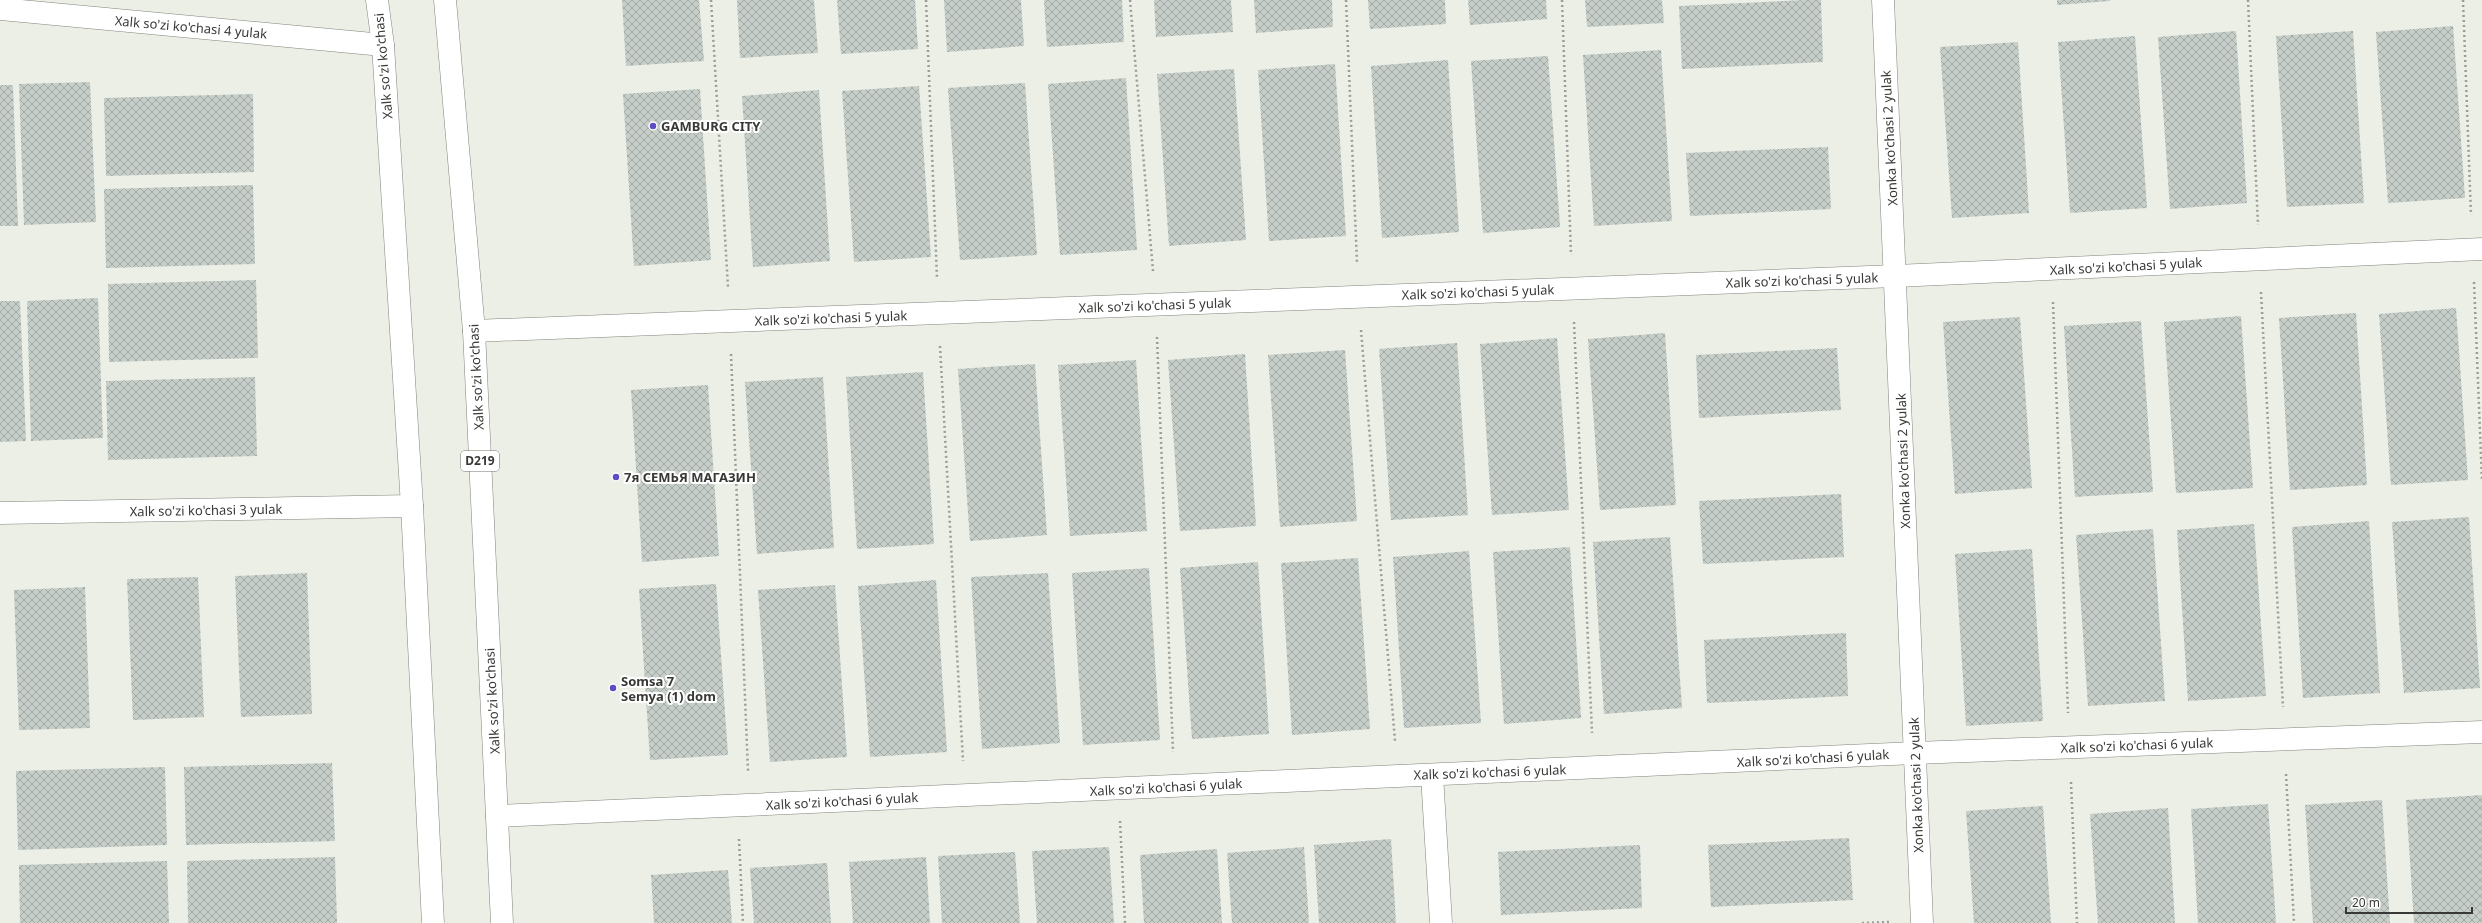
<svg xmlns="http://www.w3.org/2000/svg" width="2482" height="923" viewBox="0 0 2482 923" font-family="'Noto Sans',sans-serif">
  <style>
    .building { fill: url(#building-cross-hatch) }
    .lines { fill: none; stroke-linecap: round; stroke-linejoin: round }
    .minor-casing { stroke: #81847c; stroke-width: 23 }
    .major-casing { stroke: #81847c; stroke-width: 23 }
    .path { stroke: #9b9e98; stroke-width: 2.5; stroke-dasharray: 2 3; stroke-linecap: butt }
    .minor { stroke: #fff; stroke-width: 22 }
    .major { stroke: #fff; stroke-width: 22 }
    .poi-dot { fill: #5f4cc4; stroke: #fff; stroke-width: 1.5 }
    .labels { text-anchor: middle; stroke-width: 4; stroke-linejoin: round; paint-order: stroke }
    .shield { fill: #fff; stroke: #747472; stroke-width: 1 }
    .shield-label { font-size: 12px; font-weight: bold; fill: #383936 }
    .street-label { font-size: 13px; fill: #383936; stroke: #fff }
    .poi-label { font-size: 13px; font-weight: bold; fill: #383936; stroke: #fff; text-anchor: start }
  </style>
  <defs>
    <pattern id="building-cross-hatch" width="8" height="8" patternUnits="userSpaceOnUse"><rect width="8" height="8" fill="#c6cec9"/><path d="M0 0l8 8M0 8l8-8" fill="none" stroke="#a2a8a4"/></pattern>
  </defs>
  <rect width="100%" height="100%" fill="#ebefe6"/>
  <g class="building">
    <polygon points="622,0 699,0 704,61 626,66"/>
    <polygon points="737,0 814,0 818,53 740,58"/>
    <polygon points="837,0 915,0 918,49 841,54"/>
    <polygon points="944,0 1021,0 1024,46 947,52"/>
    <polygon points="1044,0 1122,0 1124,42 1047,47"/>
    <polygon points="1154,0 1231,0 1233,32 1156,37"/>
    <polygon points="1254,0 1332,0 1333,27 1256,33"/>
    <polygon points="1368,0 1445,0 1446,24 1370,29"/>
    <polygon points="1468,0 1546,0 1547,19 1470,25"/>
    <polygon points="1585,0 1662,0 1664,23 1587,27"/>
    <polygon points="1804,0 1821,0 1823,62 1682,69 1679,6"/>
    <polygon points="2057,0 2110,0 2110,1 2057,5"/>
    <polygon points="2453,26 2465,198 2388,203 2376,32"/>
    <polygon points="2236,31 2247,203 2170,209 2158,37"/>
    <polygon points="2353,31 2364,203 2287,207 2276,36"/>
    <polygon points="2135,36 2147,208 2070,213 2058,42"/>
    <polygon points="2018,42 2029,213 1952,218 1940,47"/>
    <polygon points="1661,50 1672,221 1594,226 1583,55"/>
    <polygon points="1548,56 1560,227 1483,233 1471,61"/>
    <polygon points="1448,60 1459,232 1382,238 1371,66"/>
    <polygon points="1335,64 1346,236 1269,241 1258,70"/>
    <polygon points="1234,69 1246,240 1169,246 1157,74"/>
    <polygon points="1126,78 1137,250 1060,255 1048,84"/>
    <polygon points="90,82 96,222 24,225 19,84"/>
    <polygon points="1025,83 1037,255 960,260 948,88"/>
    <polygon points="0,85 13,85 18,226 0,226"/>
    <polygon points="919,86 931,257 854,262 842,91"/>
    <polygon points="700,89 711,260 634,266 623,94"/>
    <polygon points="819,90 830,261 753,267 742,96"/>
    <polygon points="253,94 254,172 106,176 104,98"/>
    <polygon points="1828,147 1831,209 1690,216 1686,153"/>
    <polygon points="253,185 255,264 106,268 104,189"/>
    <polygon points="256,280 258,358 109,362 108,284"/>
    <polygon points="98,298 103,438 31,441 27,301"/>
    <polygon points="0,301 20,301 26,441 0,442"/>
    <polygon points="2456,308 2468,480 2391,485 2379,314"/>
    <polygon points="2356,313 2367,485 2290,490 2279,318"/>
    <polygon points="2241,316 2253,488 2176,493 2164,322"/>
    <polygon points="2020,317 2032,488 1955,494 1943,322"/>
    <polygon points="2141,321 2153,492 2075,497 2064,326"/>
    <polygon points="1665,333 1676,505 1600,510 1588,339"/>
    <polygon points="1557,338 1569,510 1492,515 1480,344"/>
    <polygon points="1457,343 1468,515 1391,520 1379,349"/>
    <polygon points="1837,348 1841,410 1699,418 1696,355"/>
    <polygon points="1345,350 1357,521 1280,527 1268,355"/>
    <polygon points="1245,354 1256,526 1180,531 1168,360"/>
    <polygon points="1136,360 1147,531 1070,536 1058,365"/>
    <polygon points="1035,364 1047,535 970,541 958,369"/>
    <polygon points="923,372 934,544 857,549 846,377"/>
    <polygon points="255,377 257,456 108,460 106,381"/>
    <polygon points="823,377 834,548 757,554 745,382"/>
    <polygon points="708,385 719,556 642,562 631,390"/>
    <polygon points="1841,494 1844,557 1703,564 1699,501"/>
    <polygon points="2469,517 2480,688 2404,693 2392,522"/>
    <polygon points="2369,521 2380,693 2303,698 2292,527"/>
    <polygon points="2254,524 2266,696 2188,701 2177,530"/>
    <polygon points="2153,529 2165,701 2088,706 2076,535"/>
    <polygon points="1670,537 1682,708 1604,714 1593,542"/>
    <polygon points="1570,547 1581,718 1504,724 1493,552"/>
    <polygon points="2032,549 2043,721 1966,726 1955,554"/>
    <polygon points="1469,551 1481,723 1404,728 1393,557"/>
    <polygon points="1358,558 1370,729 1292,735 1281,563"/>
    <polygon points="1258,562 1269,734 1192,739 1180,568"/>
    <polygon points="1149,568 1160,740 1083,745 1072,573"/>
    <polygon points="307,573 312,714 241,717 235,576"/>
    <polygon points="1048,573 1060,743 982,749 971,577"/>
    <polygon points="198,577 204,717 133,720 127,579"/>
    <polygon points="936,580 947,752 870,757 858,586"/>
    <polygon points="716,584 728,755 650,760 639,589"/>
    <polygon points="835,585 847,757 770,762 758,590"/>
    <polygon points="85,587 90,728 19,730 14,590"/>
    <polygon points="1846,633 1848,696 1707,703 1704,640"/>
    <polygon points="332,763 335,841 186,845 184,767"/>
    <polygon points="165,767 167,845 18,850 16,771"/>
    <polygon points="2482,795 2482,923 2414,923 2406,800"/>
    <polygon points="2382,800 2390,923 2313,923 2305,805"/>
    <polygon points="2268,804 2276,923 2198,923 2191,809"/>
    <polygon points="2043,806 2051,923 1974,923 1966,811"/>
    <polygon points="2168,808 2175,923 2098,923 2090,814"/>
    <polygon points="1849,838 1853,900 1711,907 1708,845"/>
    <polygon points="1391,839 1396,923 1319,923 1314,845"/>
    <polygon points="1640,845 1642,908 1501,915 1498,852"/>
    <polygon points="1109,847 1114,923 1037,923 1032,851"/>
    <polygon points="1304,847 1309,923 1232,923 1227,853"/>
    <polygon points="1217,849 1222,923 1144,923 1140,855"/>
    <polygon points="1015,852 1020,923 942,923 938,856"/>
    <polygon points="335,857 337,923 188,923 187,861"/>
    <polygon points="926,857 930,923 853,923 849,862"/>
    <polygon points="167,861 169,923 20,923 19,865"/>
    <polygon points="827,863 831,923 754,923 750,868"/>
    <polygon points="728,870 732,923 654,923 651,875"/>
  </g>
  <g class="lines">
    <g class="minor-casing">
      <g id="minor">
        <polyline points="1883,0 1922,923"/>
        <polyline points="0,9 383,45"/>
        <polyline points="474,331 1896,276 2482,249"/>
        <polyline points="0,513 412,506"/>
        <polyline points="1432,775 1441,923"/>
        <polyline points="497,816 1915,753 2482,732"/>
      </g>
    </g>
    <g class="major-casing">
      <g id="major">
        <polyline points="377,0 383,45 412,506 433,923"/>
        <polyline points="445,0 474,331 502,923"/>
      </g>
    </g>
    <g class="path">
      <polyline points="711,0 728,287"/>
      <polyline points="926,0 937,279"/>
      <polyline points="1130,0 1153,271"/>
      <polyline points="1346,0 1357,263"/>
      <polyline points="1562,0 1571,255"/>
      <polyline points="2248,0 2258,225"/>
      <polyline points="2463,0 2471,215"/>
      <polyline points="2474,282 2482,481"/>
      <polyline points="2261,292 2283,707"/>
      <polyline points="2053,302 2068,713"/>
      <polyline points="1574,322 1592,733"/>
      <polyline points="1361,330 1395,741"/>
      <polyline points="1157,337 1173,752"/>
      <polyline points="940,346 963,761"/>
      <polyline points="731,354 748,771"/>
      <polyline points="2286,774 2294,923"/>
      <polyline points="2071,782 2077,923"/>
      <polyline points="1120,821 1125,923"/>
      <polyline points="739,839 743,923"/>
      <polyline points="1862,923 1889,922"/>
    </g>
    <use href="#minor" class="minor"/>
    <use href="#major" class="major"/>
  </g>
  <g class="poi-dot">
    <circle cx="653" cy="126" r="4"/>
    <circle cx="616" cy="477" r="4"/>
    <circle cx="613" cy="688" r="4"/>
  </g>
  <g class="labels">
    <rect class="shield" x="461" y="451" width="38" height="20" rx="3"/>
    <g class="shield-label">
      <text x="480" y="465">D219</text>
    </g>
    <g class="street-label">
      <text transform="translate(191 27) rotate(5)" y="5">Xalk so'zi ko'chasi 4 yulak</text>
      <text transform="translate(383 66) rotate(-95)" y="5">Xalk so'zi ko'chasi</text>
      <text transform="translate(1889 138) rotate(-93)" y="5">Xonka ko'chasi 2 yulak</text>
      <text transform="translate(2126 266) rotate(-3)" y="5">Xalk so'zi ko'chasi 5 yulak</text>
      <text transform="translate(1802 280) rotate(-2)" y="5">Xalk so'zi ko'chasi 5 yulak</text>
      <text transform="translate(1478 292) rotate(-2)" y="5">Xalk so'zi ko'chasi 5 yulak</text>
      <text transform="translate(1155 305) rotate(-2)" y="5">Xalk so'zi ko'chasi 5 yulak</text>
      <text transform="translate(831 318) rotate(-2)" y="5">Xalk so'zi ko'chasi 5 yulak</text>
      <text transform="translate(476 377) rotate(-93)" y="5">Xalk so'zi ko'chasi</text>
      <text transform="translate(1903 461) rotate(-92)" y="5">Xonka ko'chasi 2 yulak</text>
      <text transform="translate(206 510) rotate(-1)" y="5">Xalk so'zi ko'chasi 3 yulak</text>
      <text transform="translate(492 701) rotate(-93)" y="5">Xalk so'zi ko'chasi</text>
      <text transform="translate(2137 745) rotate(-2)" y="5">Xalk so'zi ko'chasi 6 yulak</text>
      <text transform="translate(1813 758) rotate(-3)" y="5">Xalk so'zi ko'chasi 6 yulak</text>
      <text transform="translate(1490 772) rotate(-2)" y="5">Xalk so'zi ko'chasi 6 yulak</text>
      <text transform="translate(1916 785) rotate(-92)" y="5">Xonka ko'chasi 2 yulak</text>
      <text transform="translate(1166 787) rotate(-3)" y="5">Xalk so'zi ko'chasi 6 yulak</text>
      <text transform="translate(842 801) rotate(-3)" y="5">Xalk so'zi ko'chasi 6 yulak</text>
    </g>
    <g class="poi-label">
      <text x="661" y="131">GAMBURG CITY</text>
      <text x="624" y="482">7я СЕМЬЯ МАГАЗИН</text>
      <text x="621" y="686">Somsa 7<tspan x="621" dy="15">Semya (1) dom</tspan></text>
    </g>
  </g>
  <path d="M2346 907v6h126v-6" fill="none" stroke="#383936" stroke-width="2"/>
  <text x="2352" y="907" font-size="12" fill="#383936" stroke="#ffffff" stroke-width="3" paint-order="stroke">20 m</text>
</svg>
